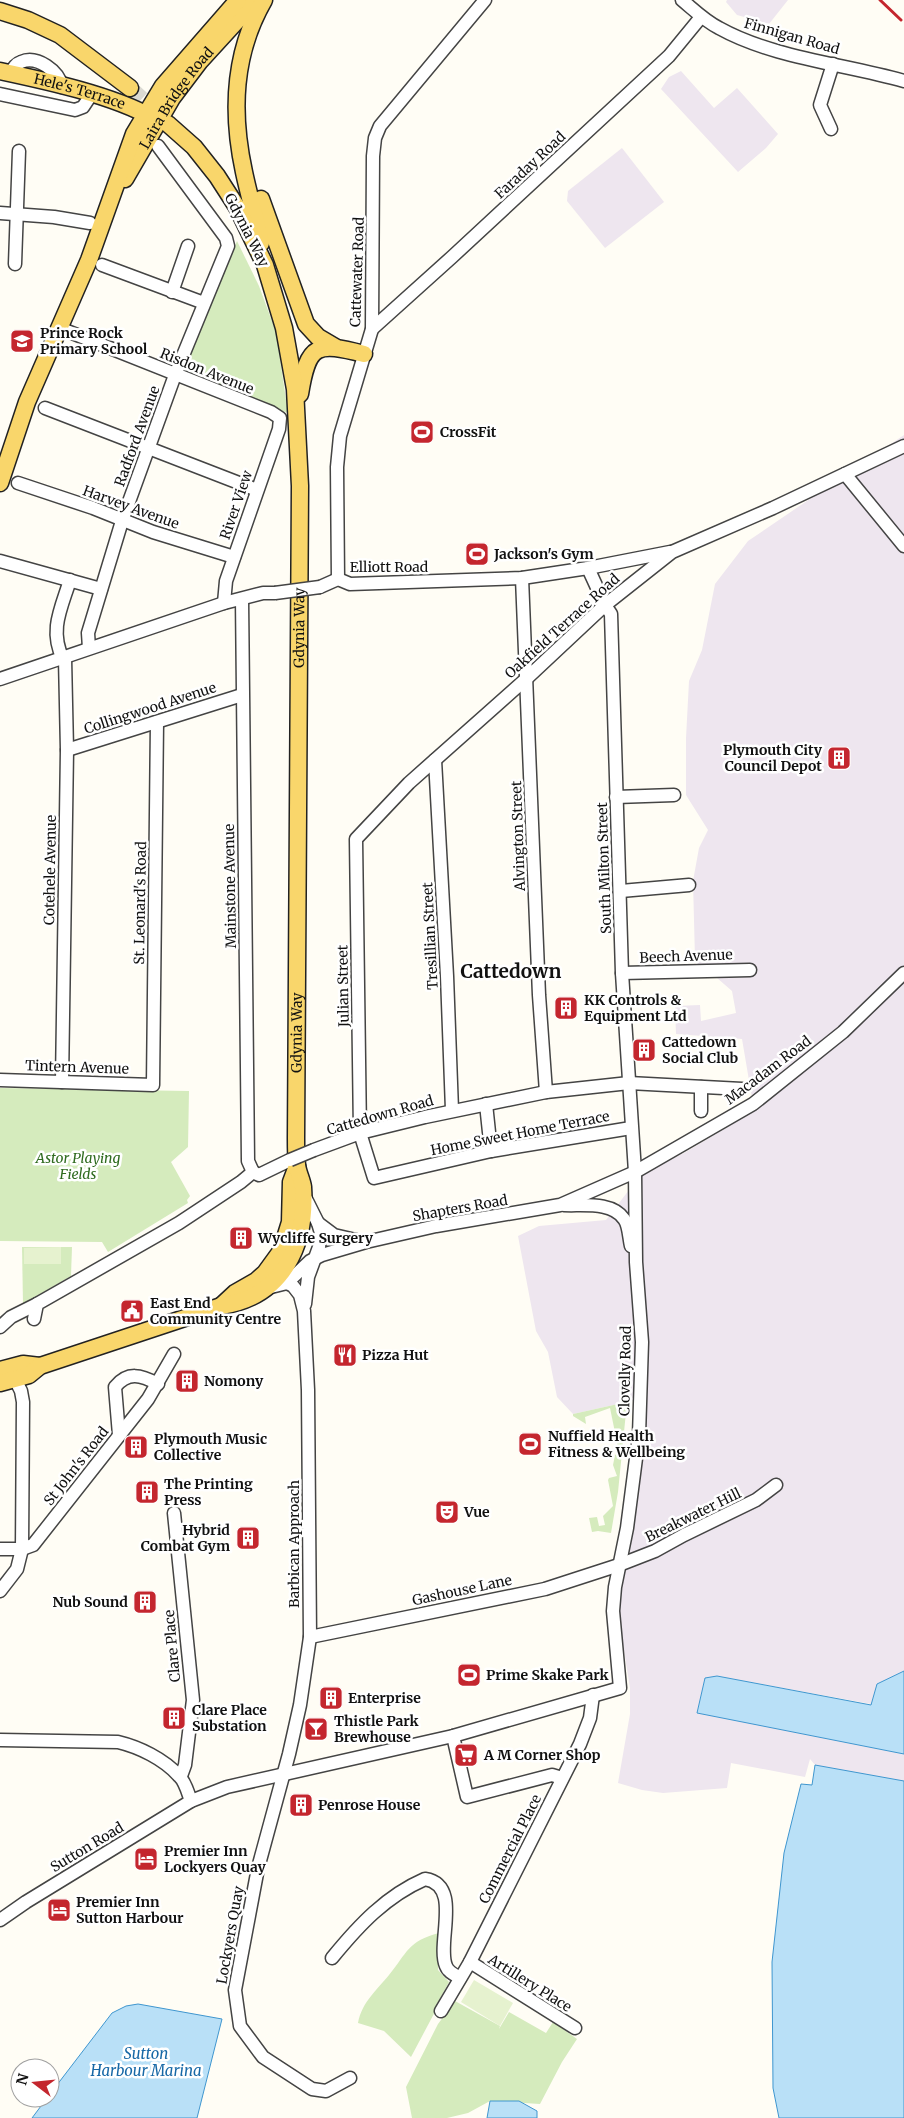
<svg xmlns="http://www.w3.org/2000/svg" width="904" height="2118" viewBox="0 0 904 2118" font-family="Merriweather,serif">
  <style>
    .industrial { fill: #eee6ef }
    .green { fill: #d5ebbd }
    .pitch { fill: #e6f2cf }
    .water { fill: #b9e0f7; stroke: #3f96cf }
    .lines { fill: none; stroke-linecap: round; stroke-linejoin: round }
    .major-tunnel { stroke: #dbdad3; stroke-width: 16; stroke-dasharray: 16 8; stroke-linecap: butt }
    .minor-casing { stroke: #444; stroke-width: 15 }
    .major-casing { stroke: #222; stroke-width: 19 }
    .minor { stroke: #fff; stroke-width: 12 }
    .major { stroke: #f9d66b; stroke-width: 16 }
    .rail { stroke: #c4262e; stroke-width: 3 }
    .minor-bridge-casing { stroke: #444; stroke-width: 15; stroke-linecap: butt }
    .minor-bridge { stroke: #fff; stroke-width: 12 }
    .labels { text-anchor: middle; stroke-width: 5; stroke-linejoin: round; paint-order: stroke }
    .street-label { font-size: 14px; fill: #111; stroke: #fff }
    .poi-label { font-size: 14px; font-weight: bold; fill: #111; stroke: #fff; text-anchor: start }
    .park-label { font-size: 14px; font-style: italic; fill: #2f6b1f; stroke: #fff }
    .water-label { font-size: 15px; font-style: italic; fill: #1768a6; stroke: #fff }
    .district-label { font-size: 19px; font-weight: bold; fill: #111; stroke: #fff }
  </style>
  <rect width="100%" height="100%" fill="#fffdf5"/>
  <g class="industrial">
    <polygon points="727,0 788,0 769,24 737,15 726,2"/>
    <polygon points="681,71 714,108 737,88 778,134 766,148 738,172 661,89 669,77"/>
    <polygon points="622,148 664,202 605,248 567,201 568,191"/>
    <polygon points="904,435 904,1671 877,1684 871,1704 717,1676 705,1678 697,1712 904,1754 904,1781 815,1765 810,1759 805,1777 731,1763 727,1788 663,1793 642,1790 618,1783 630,1714 630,1688 621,1632 618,1578 645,1398 573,1414 557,1397 548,1352 536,1331 518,1236 539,1226 606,1220 642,1173 684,1153 758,1109 756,1102 753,1104 742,1039 676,1034 675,1006 700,1005 701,1021 736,1013 732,991 701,964 697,964 695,959 693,881 699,848 708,830 686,795 686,738 689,681 702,650 715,584 748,541"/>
  </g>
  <g class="green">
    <polygon points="237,241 259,286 276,332 288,413 180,372"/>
    <polygon points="0,1088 189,1091 188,1147 171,1162 190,1196 187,1200 188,1203 108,1252 102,1242 0,1241"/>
    <polygon points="22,1247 72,1247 71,1276 23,1304"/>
    <polygon points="627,1402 618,1492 611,1533 598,1531 592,1532 589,1518 597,1517 599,1526 605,1525 603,1516 613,1506 608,1480 609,1478 617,1476 613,1465 615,1455 619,1452 610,1408 585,1417 586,1424 573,1416 573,1414"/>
    <path d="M439,1933L438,1970L449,1982L437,2004V2008L411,2057L384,2031L358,2023C362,2002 376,1991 389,1975C407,1953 408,1941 439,1933Z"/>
    <polygon points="455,2001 500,2026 499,2029 509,2012 546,2033 553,2022 577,2039 562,2062 540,2104 490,2101 468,2113 447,2118 412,2118 406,2087 438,2024"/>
  </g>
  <g class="pitch">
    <polygon points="61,1247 61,1264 24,1264 24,1248"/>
    <polygon points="474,1980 513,2003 500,2026 461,2002"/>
  </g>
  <g class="water">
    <polygon points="904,1671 904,1754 697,1713 705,1678 717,1676 871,1705 877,1684"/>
    <polygon points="815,1765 904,1781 904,2118 779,2118 773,2088 772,1962 784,1853 801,1784 812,1785"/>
    <polygon points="138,2004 222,2019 197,2118 32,2118 47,2098 50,2098 50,2094 112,2013 126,2006"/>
    <polygon points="490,2101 519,2101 537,2111 537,2118 487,2118"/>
  </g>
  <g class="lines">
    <polyline class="major-tunnel" points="130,88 160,116"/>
    <g class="minor-casing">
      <g id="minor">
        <path d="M682,0C694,10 705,21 719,28C773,58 844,64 904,81"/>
        <path d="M10,74C13,69 15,64 21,62C37,55 59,71 62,87"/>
        <polyline points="0,94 75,110 83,107 91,95"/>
        <polyline points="831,129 820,105 833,64"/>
        <polyline points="0,213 54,217 90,223"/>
        <polyline points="15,264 19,151"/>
        <polyline points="102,265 204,303"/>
        <polyline points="172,292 188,246"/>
        <polyline points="372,329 452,257 669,56 701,17"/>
        <polyline points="67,331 271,412 280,418 279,429 226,581 224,603"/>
        <polyline points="45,408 257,490"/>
        <polyline points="845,474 904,546"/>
        <polyline points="18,483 93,508 153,532 234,557"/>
        <polyline points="0,561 101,589"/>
        <polyline points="522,578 539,995 546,1092"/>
        <polyline points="338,579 337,467 340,436 372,329 373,156 375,138 380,126 485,0"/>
        <polyline points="320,587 338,579 350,584 522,578 588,568 670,552"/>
        <polyline points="242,599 248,1161 253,1172"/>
        <polyline points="89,648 88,633 122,521 175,375 228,246 226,238 158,146"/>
        <path d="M63,659C49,630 61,609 70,580"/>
        <polyline points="0,679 224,603 263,593 275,593"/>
        <polyline points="67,750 242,695"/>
        <polyline points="435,760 447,976 452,1110"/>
        <polyline points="616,797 674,795"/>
        <polyline points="621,891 689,885"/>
        <polyline points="622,973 750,970"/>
        <polyline points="0,1080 153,1085 157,722"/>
        <polyline points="62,1082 67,750 65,658"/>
        <polyline points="701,1087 701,1111"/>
        <polyline points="486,1104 491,1151"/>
        <polyline points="631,1128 491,1151 374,1178 360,1133 356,839 409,783 526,679 605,605 672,552 773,508 904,446"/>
        <polyline points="314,1150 360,1133 425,1117 546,1092 629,1083 742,1089"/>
        <polyline points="253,1172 259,1175 290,1160"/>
        <polyline points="304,1195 318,1223 321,1233 319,1247 308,1277 305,1304"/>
        <path d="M564,1205C582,1206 612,1201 624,1219C629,1225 629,1238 631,1246"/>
        <polyline points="318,1223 334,1235 360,1241"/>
        <polyline points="287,1283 310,1261 322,1255 366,1242 436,1226 560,1205 635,1172 753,1104 843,1032 904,973"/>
        <polyline points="267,1288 287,1283 293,1286 300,1295 304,1311 308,1390 310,1637 300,1705 289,1754 258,1868 235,1990 240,2026 263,2057 312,2089 326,2091 350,2078"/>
        <polyline points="34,1319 37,1304 179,1223 241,1182 253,1172"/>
        <polyline points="0,1327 11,1317 37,1304"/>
        <path d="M119,1435L115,1387C128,1371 141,1375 158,1384"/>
        <polyline points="174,1513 193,1700 185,1765 181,1776"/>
        <polyline points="0,1549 22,1549 33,1545 148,1399 174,1354"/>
        <polyline points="0,1591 17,1569 22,1549 23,1402 21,1391 15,1379"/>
        <polyline points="310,1637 545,1589 619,1565 655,1551 684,1535 756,1500 776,1485"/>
        <polyline points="453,1736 467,1797 552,1775 562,1778"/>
        <path d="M0,1740L118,1742C139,1747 164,1759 179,1776C185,1781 188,1793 191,1801"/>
        <polyline points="0,1920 26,1902 191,1801 227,1787 453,1736 620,1688 613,1611 615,1587 627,1528 639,1435 642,1342 636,1262 635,1172 622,973 611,614 605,605 588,568"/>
        <path d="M332,1958C359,1925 386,1896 425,1879C463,1885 436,1943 446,1966C448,1972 455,1975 460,1978"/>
        <polyline points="470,1962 575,2028"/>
        <polyline points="441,2011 470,1962 580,1744 590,1718 593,1695"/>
      </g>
    </g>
    <g class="major-casing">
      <g id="major">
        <polyline points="0,11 28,20 60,35 130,88"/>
        <path id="s1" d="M0,71C47,81 112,95 153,118"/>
        <path id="s2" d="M125,179L172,98L200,61L256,0"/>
        <polyline points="261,199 306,324 318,337 335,347"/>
        <path d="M261,243C256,219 249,196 244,172C231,112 233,54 264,0"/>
        <path d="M300,394C308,343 317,342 364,354"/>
        <polyline points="0,483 27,402 89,260 134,134 163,86 238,0"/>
        <polyline points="221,1306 235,1293 256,1281 265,1273 281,1251 290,1222 291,1182 297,1166"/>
        <polyline points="0,1370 23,1364 40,1366"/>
        <path id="s3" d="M0,1383L29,1375L40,1366L221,1306C283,1297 307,1245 303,1187C302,1180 298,1173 297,1165C296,1156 296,1147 296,1138L300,486L295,389L284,328L265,265L237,207L217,176L194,147L168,124"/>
      </g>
    </g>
    <use href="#minor" class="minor"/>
    <use href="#major" class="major"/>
    <polyline class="rail" points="880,0 901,20"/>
    <g class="minor-bridge-casing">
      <g id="minor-bridge">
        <polyline points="275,593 320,587"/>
        <polyline points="290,1160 314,1150"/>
      </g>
    </g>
    <use href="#minor-bridge" class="minor-bridge"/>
  </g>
  <defs>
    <g id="school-square" transform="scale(1.25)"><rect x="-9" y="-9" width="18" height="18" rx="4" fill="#c4262e" stroke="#fff"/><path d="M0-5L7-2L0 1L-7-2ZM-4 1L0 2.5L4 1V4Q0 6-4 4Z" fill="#fff"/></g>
    <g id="stadium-square" transform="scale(1.25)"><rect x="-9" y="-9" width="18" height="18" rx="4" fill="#c4262e" stroke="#fff"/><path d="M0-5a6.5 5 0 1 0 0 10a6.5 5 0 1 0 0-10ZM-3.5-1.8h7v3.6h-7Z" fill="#fff"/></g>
    <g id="building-square" transform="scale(1.25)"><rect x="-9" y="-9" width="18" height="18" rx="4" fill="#c4262e" stroke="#fff"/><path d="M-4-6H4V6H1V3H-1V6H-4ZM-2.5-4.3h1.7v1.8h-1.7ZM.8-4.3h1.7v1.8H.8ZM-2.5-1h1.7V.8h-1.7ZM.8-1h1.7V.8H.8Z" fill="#fff"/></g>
    <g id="civic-square" transform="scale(1.25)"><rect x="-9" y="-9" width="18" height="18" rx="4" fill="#c4262e" stroke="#fff"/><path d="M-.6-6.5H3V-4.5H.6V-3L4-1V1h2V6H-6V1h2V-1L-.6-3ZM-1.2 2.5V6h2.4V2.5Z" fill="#fff"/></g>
    <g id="restaurant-square" transform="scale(1.25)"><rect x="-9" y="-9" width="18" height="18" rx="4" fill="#c4262e" stroke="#fff"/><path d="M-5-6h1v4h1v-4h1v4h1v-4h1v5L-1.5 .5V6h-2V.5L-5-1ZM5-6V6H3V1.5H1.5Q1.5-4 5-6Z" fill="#fff"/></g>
    <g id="theatre-square" transform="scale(1.25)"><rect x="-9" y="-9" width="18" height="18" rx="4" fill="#c4262e" stroke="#fff"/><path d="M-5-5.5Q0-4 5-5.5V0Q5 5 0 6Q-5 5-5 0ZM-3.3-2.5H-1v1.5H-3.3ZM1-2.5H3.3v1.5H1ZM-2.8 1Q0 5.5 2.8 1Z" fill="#fff"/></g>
    <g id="bar-square" transform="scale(1.25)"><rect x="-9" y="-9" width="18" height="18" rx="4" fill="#c4262e" stroke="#fff"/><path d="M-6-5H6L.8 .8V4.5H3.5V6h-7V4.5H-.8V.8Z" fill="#fff"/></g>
    <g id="supermarket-square" transform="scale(1.25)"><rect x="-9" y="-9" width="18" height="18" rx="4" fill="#c4262e" stroke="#fff"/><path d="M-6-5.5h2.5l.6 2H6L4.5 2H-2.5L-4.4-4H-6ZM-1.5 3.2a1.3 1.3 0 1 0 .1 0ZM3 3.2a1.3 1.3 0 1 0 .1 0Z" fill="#fff"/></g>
    <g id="hotel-square" transform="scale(1.25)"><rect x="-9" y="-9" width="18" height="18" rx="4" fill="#c4262e" stroke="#fff"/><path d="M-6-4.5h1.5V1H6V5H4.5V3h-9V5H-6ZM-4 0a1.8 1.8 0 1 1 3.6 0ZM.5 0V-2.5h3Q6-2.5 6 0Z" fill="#fff"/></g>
  </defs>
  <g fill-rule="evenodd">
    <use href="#school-square" x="22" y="341"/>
    <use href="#stadium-square" x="422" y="432"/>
    <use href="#stadium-square" x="477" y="554"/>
    <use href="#building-square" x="839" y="758"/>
    <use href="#building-square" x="566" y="1008"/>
    <use href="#building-square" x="644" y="1050"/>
    <use href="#building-square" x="241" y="1238"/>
    <use href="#civic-square" x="132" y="1311"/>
    <use href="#restaurant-square" x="345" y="1355"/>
    <use href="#building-square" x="187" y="1381"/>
    <use href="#stadium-square" x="530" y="1444"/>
    <use href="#building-square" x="136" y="1447"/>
    <use href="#building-square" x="147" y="1492"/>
    <use href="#theatre-square" x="447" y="1512"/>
    <use href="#building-square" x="248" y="1538"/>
    <use href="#building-square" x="145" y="1602"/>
    <use href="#stadium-square" x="469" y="1675"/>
    <use href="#building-square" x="331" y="1698"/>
    <use href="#building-square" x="174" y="1718"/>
    <use href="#bar-square" x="316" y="1729"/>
    <use href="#supermarket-square" x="466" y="1755"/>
    <use href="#building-square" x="301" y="1805"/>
    <use href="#hotel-square" x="146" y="1859"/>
    <use href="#hotel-square" x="59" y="1910"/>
  </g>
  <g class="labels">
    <g class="street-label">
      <text transform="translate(792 36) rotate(16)" y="5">Finnigan Road</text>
      <text dy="5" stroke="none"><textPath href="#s1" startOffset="82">Hele's Terrace</textPath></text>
      <text dy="5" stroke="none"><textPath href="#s2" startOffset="96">Laira Bridge Road</textPath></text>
      <text transform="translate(530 165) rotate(-43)" y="5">Faraday Road</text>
      <text transform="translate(247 230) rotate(63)" y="5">Gdynia Way</text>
      <text transform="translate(357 272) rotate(-88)" y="5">Cattewater Road</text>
      <text transform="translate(207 371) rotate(22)" y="5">Risdon Avenue</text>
      <text transform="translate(137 436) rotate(-70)" y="5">Radford Avenue</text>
      <text transform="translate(236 505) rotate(-71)" y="5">River View</text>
      <text transform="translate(131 507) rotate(20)" y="5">Harvey Avenue</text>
      <text x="389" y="572">Elliott Road</text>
      <text transform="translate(562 626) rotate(-42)" y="5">Oakfield Terrace Road</text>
      <text dy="5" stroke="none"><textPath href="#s3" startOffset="956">Gdynia Way</textPath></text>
      <text transform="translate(150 708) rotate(-18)" y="5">Collingwood Avenue</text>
      <text transform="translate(518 836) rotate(-92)" y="5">Alvington Street</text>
      <text transform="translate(604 868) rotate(-92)" y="5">South Milton Street</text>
      <text transform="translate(50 870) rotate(-89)" y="5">Cotehele Avenue</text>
      <text transform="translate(230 886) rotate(-91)" y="5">Mainstone Avenue</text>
      <text transform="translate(140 903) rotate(-89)" y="5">St. Leonard's Road</text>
      <text transform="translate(430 936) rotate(-93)" y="5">Tresillian Street</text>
      <text transform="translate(686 956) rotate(-2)" y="5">Beech Avenue</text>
      <text transform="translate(343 986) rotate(-91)" y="5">Julian Street</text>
      <text dy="5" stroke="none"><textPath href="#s3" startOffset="551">Gdynia Way</textPath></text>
      <text transform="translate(77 1067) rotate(2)" y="5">Tintern Avenue</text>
      <text transform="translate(768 1070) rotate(-37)" y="5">Macadam Road</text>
      <text transform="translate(380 1115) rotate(-16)" y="5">Cattedown Road</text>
      <text transform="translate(520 1133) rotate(-11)" y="5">Home Sweet Home Terrace</text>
      <text transform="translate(460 1208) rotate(-10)" y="5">Shapters Road</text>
      <text transform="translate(625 1371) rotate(-89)" y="5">Clovelly Road</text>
      <text transform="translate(76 1466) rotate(-52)" y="5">St John's Road</text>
      <text transform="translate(693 1515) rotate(-26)" y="5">Breakwater Hill</text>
      <text transform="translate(294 1544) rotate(-90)" y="5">Barbican Approach</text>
      <text transform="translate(462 1590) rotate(-12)" y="5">Gashouse Lane</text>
      <text transform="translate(172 1646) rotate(-95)" y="5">Clare Place</text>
      <text transform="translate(87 1847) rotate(-31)" y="5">Sutton Road</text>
      <text transform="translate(510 1849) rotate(-63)" y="5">Commercial Place</text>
      <text transform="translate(230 1935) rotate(-80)" y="5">Lockyers Quay</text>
      <text transform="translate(530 1983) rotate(32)" y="5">Artillery Place</text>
    </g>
    <g class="poi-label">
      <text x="40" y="338">Prince Rock<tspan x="40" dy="16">Primary School</tspan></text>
      <text x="440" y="437">CrossFit</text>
      <text x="494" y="559">Jackson's Gym</text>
      <text x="822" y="755" text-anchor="end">Plymouth City<tspan x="822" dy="16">Council Depot</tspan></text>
      <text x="584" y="1005">KK Controls &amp;<tspan x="584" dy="16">Equipment Ltd</tspan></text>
      <text x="662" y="1047">Cattedown<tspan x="662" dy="16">Social Club</tspan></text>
      <text x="258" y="1243">Wycliffe Surgery</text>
      <text x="150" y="1308">East End<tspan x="150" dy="16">Community Centre</tspan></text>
      <text x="362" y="1360">Pizza Hut</text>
      <text x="204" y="1386">Nomony</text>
      <text x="548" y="1441">Nuffield Health<tspan x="548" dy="16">Fitness &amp; Wellbeing</tspan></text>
      <text x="154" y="1444">Plymouth Music<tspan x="154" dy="16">Collective</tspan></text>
      <text x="164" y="1489">The Printing<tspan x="164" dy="16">Press</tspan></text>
      <text x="464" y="1517">Vue</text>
      <text x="230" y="1535" text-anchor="end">Hybrid<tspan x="230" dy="16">Combat Gym</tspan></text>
      <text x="128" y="1607" text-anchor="end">Nub Sound</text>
      <text x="486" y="1680">Prime Skake Park</text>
      <text x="348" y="1703">Enterprise</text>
      <text x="192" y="1715">Clare Place<tspan x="192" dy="16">Substation</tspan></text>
      <text x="334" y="1726">Thistle Park<tspan x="334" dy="16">Brewhouse</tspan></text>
      <text x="484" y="1760">A M Corner Shop</text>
      <text x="318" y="1810">Penrose House</text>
      <text x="164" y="1856">Premier Inn<tspan x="164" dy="16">Lockyers Quay</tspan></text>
      <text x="76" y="1907">Premier Inn<tspan x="76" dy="16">Sutton Harbour</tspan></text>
    </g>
    <g class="park-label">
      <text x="78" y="1163">Astor Playing<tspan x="78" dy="16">Fields</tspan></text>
    </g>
    <g class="water-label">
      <text x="146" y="2059">Sutton<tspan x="146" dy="17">Harbour Marina</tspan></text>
    </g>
    <g class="district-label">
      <text x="511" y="978">Cattedown</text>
    </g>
  </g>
  <g transform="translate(35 2083) rotate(286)"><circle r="24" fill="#ffffff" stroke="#a0a0a0"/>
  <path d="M0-4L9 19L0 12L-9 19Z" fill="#c4262e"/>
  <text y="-8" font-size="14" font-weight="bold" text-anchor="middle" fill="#111111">N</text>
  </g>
</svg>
